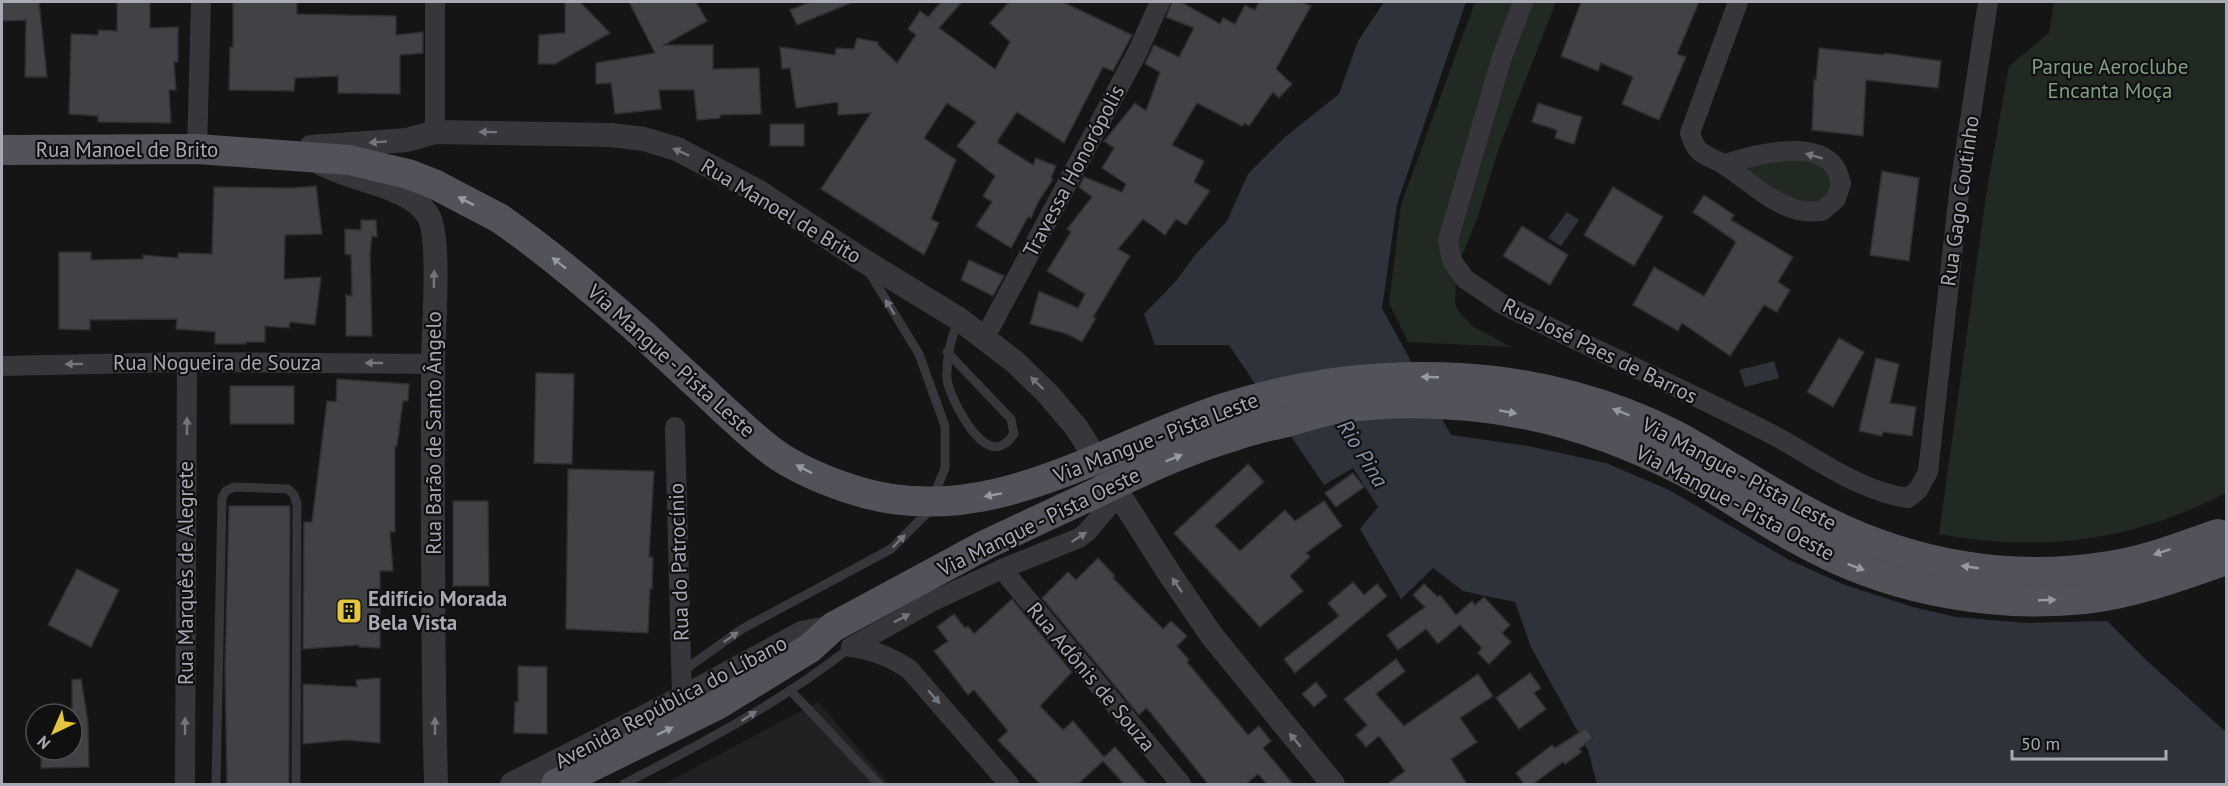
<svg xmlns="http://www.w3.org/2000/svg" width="2228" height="786" viewBox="0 0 2228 786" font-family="'PT Sans',sans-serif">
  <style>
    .built { fill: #212123 }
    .green { fill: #212923 }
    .water { fill: #2e333b }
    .building { fill: #414246; stroke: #2f2f32; stroke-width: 1.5 }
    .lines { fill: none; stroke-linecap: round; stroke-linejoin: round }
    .service { stroke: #36363b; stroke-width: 9 }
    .minor { stroke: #36363b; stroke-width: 20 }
    .tertiary { stroke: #36363b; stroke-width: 24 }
    .primary { stroke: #52535a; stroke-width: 30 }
    .primary-bridge { stroke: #52535a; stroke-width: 30 }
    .oneway { fill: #74767e }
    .oneway2 { fill: #9699a3 }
    .labels { text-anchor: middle; stroke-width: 4.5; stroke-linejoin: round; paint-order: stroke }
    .park-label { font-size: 21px; fill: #809f86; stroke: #101011 }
    .street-label { font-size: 21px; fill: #a7aab5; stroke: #101011 }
    .poi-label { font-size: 21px; font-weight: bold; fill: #a7aab5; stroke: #101011; text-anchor: start }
    .water-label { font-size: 22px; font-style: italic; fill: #8192ae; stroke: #101011 }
  </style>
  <rect width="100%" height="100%" fill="#151516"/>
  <polygon class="built" points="818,702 889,784 664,784"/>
  <g class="green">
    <polygon points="1475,2 1556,2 1500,145 1478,216 1456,271 1455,305 1460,313 1472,326 1511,347 1408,342 1389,303 1401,205"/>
    <path d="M2054,2H2226V493C2132,541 2043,553 1939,534L1987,189L2009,66L2049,33Z"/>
    <polygon points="1806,157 1835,172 1826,202 1800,205 1735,164"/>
  </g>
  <g class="water">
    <polygon points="1384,2 1466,2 1397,204 1382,308 1451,435 1528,446 1606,463 1669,490 1789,560 1845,585 1913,607 1956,617 2026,623 2107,621 2147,661 2226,732 2226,784 1597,784 1588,750 1531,647 1515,602 1463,591 1433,568 1401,599 1360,529 1378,507 1353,468 1324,485 1229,345 1155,345 1144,314 1176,281 1195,255 1227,221 1248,174 1285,137 1339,94 1358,41"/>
    <polygon points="1567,212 1579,220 1561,246 1548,238"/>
    <polygon points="1774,361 1779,378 1745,387 1739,370"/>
  </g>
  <g class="building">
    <polygon points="2,2 39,2 47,77 25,77 26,20 2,21"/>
    <polygon points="117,2 150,2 150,28 178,27 178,62 174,62 176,90 169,90 171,123 98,122 98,116 69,114 71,34 98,35 98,30 117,31"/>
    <polygon points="233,2 297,2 297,14 396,16 396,35 423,32 423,53 400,55 400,94 338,93 338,76 295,78 294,91 229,90 230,47 233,47"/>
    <polygon points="565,2 580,2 610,33 555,64 538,64 539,35 565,33"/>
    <polygon points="629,2 696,2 707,21 664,45 713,45 713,69 759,68 761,114 720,115 720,118 697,120 694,90 659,90 661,109 615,114 611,83 596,84 596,63 655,53"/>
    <polygon points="810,2 853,2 797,25 790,10"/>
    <polygon points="941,2 962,2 939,28 995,69 1010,42 990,23 1009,2 1063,2 1132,35 1113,71 1103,67 1064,143 1017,112 998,140 998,143 1033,165 1036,158 1056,166 1051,178 1053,179 1038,202 1031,218 1028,217 1011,248 976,226 992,202 983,196 995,176 957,146 976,122 947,103 924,138 956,160 931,219 939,223 924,255 821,189 871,113 838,115 838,102 796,108 790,68 782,69 780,47 835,55 836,48 854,49 857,38 878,42 878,45 897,63 916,35 908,29 920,11 928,17"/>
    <polygon points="1172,2 1181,2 1220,24 1223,18 1235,24 1245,5 1255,10 1259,2 1302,2 1311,6 1276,69 1292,84 1279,98 1273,92 1249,126 1245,123 1242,126 1197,103 1172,145 1204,161 1194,182 1210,191 1186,225 1176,219 1165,235 1143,219 1118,249 1130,256 1093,317 1096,318 1082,342 1067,334 1030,324 1039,291 1078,308 1085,294 1047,271 1071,232 1067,229 1092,197 1079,187 1084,177 1122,192 1126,184 1102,168 1114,148 1104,141 1135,103 1146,111 1160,72 1145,64 1154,45 1179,57 1194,28 1166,17"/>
    <polygon points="1581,2 1699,2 1677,54 1686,57 1659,120 1622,104 1633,77 1601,63 1598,71 1561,56"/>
    <polygon points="1819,48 1884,55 1885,53 1941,61 1938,88 1866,80 1863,136 1812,130 1814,80 1816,80"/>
    <polygon points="1538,103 1582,117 1574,144 1555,138 1557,130 1532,122"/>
    <rect x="770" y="124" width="34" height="22"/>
    <polygon points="1882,171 1919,178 1909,261 1870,255"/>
    <polygon points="316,186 322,234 285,235 284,279 321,277 315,325 290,322 289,328 265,326 265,342 246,342 246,344 215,344 215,332 176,329 177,319 90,320 90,330 59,329 59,252 91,252 91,260 143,259 143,255 178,258 178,253 212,254 214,187 292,188"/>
    <polygon points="1613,187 1663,217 1634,266 1584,235"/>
    <polygon points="1704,195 1734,215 1731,220 1793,257 1778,282 1790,290 1777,312 1764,305 1730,356 1682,323 1678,331 1633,305 1654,267 1704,296 1736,242 1693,212"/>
    <polygon points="361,220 376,220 377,237 372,236 370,254 372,336 346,336 346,295 352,296 351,255 345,254 345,229 361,230"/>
    <polygon points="1522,226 1568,255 1550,285 1503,256"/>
    <polygon points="969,260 1004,276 993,296 961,280"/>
    <polygon points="1839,338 1864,352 1833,407 1807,392"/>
    <polygon points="1876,358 1899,364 1890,403 1916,407 1912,436 1883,432 1882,436 1859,431"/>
    <polygon points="536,373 574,374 572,464 534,463"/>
    <polygon points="337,379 409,384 408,401 403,401 397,446 395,446 395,532 390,532 393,571 380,571 380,648 359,647 359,645 303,649 304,522 312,522 327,401 336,402"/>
    <rect x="230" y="386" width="64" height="38"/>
    <polygon points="1248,464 1264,482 1215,526 1240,551 1285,510 1295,521 1324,501 1342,526 1306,553 1310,557 1290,576 1303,591 1260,627 1174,533"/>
    <polygon points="568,469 654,471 649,557 653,557 652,589 650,589 648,633 566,629"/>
    <polygon points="1353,473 1364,487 1336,507 1325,493"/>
    <polygon points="453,501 488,501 489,586 453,586"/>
    <polygon points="229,506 290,506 289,784 227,784 225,667"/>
    <polygon points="1098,558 1115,576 1113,578 1163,629 1171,621 1187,636 1177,646 1189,660 1187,662 1248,735 1259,726 1271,741 1263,748 1293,784 1267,784 1258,774 1246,784 1208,784 1150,712 1146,708 1139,715 1042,598 1068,572 1076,580"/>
    <polygon points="77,569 119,590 91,647 48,625"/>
    <polygon points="1353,582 1364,595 1377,584 1387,596 1295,673 1284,659 1339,616 1328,603"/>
    <polygon points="1424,584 1438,597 1440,595 1456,615 1472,601 1475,605 1484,597 1510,625 1502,633 1511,642 1489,664 1478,653 1482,648 1460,625 1438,644 1426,629 1398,650 1387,635 1425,607 1413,595"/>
    <polygon points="1012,599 1072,672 1040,706 1063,730 1073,721 1104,757 1115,747 1147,784 1124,784 1103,761 1078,784 1040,784 998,740 1008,731 974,690 968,695 934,651 948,641 937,627 954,614 965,628 968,626 974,634"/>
    <polygon points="1396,659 1405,671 1376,694 1404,726 1478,674 1493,696 1460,718 1477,742 1451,759 1467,784 1387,784 1405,771 1379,736 1366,747 1356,735 1367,725 1344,699"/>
    <polygon points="518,666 547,667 547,734 514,733 515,702 518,702"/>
    <polygon points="1530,673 1541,688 1534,693 1546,709 1519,729 1496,698"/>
    <polygon points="380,678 380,743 346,740 303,744 303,684 357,687 356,680"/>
    <polygon points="81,679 88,722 89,767 41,768 41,750 72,750 72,680"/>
    <polygon points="1316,682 1327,696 1314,707 1302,694"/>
    <polygon points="1586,728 1593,738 1579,749 1582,752 1565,764 1563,762 1533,784 1524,784 1516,773 1552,745 1555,748"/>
  </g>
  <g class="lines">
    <g class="service">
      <path d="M947,352L1011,419L1014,434C1010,439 1007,444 1000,446C978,454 949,396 947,379C946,357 951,340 958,320"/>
      <polyline points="683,671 742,629 891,549 927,513 945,468 945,426 919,354 869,272"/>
      <polyline points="790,690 879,784"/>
      <polyline points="216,784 222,498 226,491 234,487 288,489 294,495 297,504 296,784"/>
      <path d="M624,784C703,743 781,702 851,647"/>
    </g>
    <g class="minor">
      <polyline points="435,2 435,132"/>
      <path d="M1523,2L1502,57L1448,240L1452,261L1465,279L1502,304C1593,349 1686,390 1777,437C1819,460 1860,491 1908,498L1918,490L1928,472L1959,193L1988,2"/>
      <polyline points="197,149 201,2"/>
      <path d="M1725,164C1751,156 1813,138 1834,166C1838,170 1839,178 1841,183L1836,199L1822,211C1816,211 1809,212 1803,211C1774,206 1750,182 1726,166C1707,153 1698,159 1690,133L1738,2"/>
      <polyline points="984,339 1138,51 1160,2"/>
      <polyline points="2,366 187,362 433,364"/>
      <polyline points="675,427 682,698"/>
      <polyline points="1002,569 1181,784"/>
      <polyline points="851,647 931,602 1002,569 1079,538 1087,532 1119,494"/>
      <path d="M851,647C874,650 890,657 909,669L1009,784"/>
      <polyline points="185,784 187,362"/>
    </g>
    <g class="tertiary">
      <polyline points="311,147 407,140 435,132 611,135 644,139 677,149 759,192 861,259 959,319 1015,362 1047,393 1076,427 1169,573 1212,636 1333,784"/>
      <path d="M321,163C350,181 412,185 429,217C441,241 433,334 433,366C433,505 432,645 436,784"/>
      <polyline points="512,784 682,698 802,633 833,627"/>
    </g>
    <g class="primary">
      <polyline points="2,150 197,149 349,160 408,174 434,184 499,218"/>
      <polyline points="556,784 717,705 810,648 833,627 985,545 1064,508"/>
    </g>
    <g class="primary-bridge">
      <path d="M499,218C551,254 599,295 646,337C671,361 697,384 722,408C740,424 759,443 780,457C802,471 831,483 857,491C990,532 1106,445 1227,407C1305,383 1378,374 1460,378C1534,382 1611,402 1677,436C1727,463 1774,496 1825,521C1913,565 2011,582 2109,566C2146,561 2182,546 2218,534"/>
      <path d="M1064,508C1119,483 1175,453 1234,436C1251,430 1269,426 1287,422C1305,417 1323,411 1341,408C1383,402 1428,402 1470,406C1546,413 1620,438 1687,473C1732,498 1774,529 1820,551C1899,591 1996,608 2084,599C2132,594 2181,576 2226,560"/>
    </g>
  </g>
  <defs><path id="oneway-solid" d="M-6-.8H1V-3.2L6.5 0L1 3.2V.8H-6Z" transform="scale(1.5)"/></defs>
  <g class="oneway">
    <use href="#oneway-solid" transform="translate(488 132) rotate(-179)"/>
    <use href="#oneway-solid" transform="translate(378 142) rotate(176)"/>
    <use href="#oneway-solid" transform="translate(681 152) rotate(-156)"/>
    <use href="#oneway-solid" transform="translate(1814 156) rotate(-164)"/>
    <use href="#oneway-solid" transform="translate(434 279) rotate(-89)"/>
    <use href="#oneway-solid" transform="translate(890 307) rotate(-122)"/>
    <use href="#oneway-solid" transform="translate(374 363) rotate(-180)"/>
    <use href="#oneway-solid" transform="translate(74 364) rotate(179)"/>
    <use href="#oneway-solid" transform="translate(1037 383) rotate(-136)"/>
    <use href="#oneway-solid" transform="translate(187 426) rotate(-90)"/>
    <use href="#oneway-solid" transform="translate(1079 537) rotate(-33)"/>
    <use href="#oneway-solid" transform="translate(899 541) rotate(-46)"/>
    <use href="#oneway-solid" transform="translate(1177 585) rotate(-124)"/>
    <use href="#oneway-solid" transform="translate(902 618) rotate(-27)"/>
    <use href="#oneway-solid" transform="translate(731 637) rotate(-35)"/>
    <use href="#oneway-solid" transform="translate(934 697) rotate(49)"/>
    <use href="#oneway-solid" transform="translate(749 716) rotate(-33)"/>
    <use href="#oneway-solid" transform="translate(185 726) rotate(-90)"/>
    <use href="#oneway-solid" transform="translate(435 726) rotate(-90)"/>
    <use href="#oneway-solid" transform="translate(1295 740) rotate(-130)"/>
  </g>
  <g class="oneway2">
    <use href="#oneway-solid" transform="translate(466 201) rotate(-153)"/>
    <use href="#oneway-solid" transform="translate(559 263) rotate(-142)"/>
    <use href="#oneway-solid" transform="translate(1430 377) rotate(-178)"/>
    <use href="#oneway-solid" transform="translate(1508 412) rotate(10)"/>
    <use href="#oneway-solid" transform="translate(1621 412) rotate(-158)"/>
    <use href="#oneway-solid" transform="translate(1174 458) rotate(-22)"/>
    <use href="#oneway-solid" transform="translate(804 469) rotate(-153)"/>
    <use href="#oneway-solid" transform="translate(993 495) rotate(170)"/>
    <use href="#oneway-solid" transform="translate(2162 552) rotate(162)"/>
    <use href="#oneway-solid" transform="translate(1856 567) rotate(21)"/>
    <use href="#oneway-solid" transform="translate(1970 567) rotate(-172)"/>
    <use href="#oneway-solid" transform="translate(2047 600) rotate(-2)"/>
    <use href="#oneway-solid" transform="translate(665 731) rotate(-26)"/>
  </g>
  <defs>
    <g id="building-square" transform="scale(1.35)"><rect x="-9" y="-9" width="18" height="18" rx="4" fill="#e3c53f" stroke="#101011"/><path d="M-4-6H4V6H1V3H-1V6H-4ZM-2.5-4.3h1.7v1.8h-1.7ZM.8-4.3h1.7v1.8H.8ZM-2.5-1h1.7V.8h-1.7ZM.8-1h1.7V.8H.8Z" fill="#111"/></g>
  </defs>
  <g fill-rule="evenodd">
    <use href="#building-square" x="349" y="611"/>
  </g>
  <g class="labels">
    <g class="park-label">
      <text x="2110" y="74">Parque Aeroclube<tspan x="2110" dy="24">Encanta Moça</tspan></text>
    </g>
    <g class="street-label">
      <text x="127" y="157">Rua Manoel de Brito</text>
      <text transform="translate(1074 171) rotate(-62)" y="7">Travessa Honorópolis</text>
      <text transform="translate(1960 201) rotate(-82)" y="7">Rua Gago Coutinho</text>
      <text transform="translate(781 211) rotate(31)" y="7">Rua Manoel de Brito</text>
      <text transform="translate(1600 351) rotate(26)" y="7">Rua José Paes de Barros</text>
      <text transform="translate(671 361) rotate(42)" y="7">Via Mangue - Pista Leste</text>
      <text x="217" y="370">Rua Nogueira de Souza</text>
      <text transform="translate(434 433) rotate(-90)" y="7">Rua Barão de Santo Ângelo</text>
      <text transform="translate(1156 438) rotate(-21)" y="7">Via Mangue - Pista Leste</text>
      <text transform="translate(1739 474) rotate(28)" y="7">Via Mangue - Pista Leste</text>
      <text transform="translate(1735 503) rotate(28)" y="7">Via Mangue - Pista Oeste</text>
      <text transform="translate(1039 522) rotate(-26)" y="7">Via Mangue - Pista Oeste</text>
      <text transform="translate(679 562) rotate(-92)" y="7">Rua do Patrocínio</text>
      <text transform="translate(186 573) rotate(-90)" y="7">Rua Marquês de Alegrete</text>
      <text transform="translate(1091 677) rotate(50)" y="7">Rua Adônis de Souza</text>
      <text transform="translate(671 702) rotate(-28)" y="7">Avenida República do Líbano</text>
    </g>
    <g class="poi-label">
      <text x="368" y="606">Edifício Morada<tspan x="368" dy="24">Bela Vista</tspan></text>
    </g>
    <g class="water-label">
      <text transform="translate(1363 453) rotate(58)" y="8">Rio Pina</text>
    </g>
  </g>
  <rect width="2228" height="786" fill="none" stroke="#a7aab5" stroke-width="6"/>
  <g transform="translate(54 732) rotate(224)"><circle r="28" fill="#101011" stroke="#4c4e53" stroke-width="1.5"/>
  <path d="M0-4.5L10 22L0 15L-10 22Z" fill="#e3c53f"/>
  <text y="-9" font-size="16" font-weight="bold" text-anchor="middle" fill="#a7aab5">N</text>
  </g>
  <path d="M2012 750v9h154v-9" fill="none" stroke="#a7aab5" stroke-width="3"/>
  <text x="2021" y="750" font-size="18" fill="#a7aab5" stroke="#101011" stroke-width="4.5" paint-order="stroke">50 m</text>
</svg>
